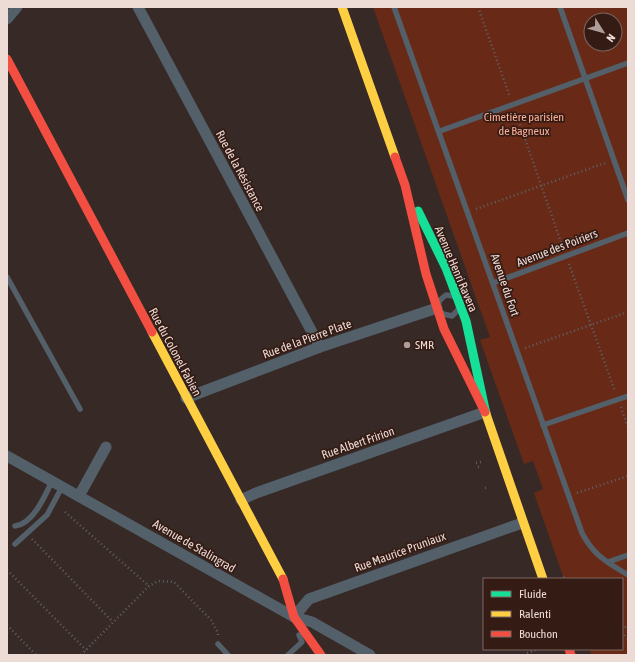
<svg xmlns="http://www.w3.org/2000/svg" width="635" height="662" viewBox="0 0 635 662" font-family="'Asap Condensed',sans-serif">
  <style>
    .green { fill: #682a17; fill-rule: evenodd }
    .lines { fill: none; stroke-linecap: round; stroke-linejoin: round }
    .path { stroke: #5d6267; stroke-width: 2.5; stroke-dasharray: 1 3; stroke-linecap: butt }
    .lane { stroke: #53606a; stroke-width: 5.5 }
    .street { stroke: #53606a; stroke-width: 11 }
    .fast { stroke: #16e098; stroke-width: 9 }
    .slow { stroke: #ffcf43; stroke-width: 9 }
    .jam { stroke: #f24e42; stroke-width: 9 }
    .poi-dot { fill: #ad9d98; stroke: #341b14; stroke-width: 1.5 }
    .labels { text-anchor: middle; stroke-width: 3.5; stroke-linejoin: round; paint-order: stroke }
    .park-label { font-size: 12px; fill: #fcaf99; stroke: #341b14 }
    .street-label { font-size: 12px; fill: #eddbd6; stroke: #341b14 }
    .poi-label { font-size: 12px; fill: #eddbd6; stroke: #341b14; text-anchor: start }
  </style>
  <rect width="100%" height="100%" fill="#372926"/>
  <path class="green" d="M373,7H628V628L626,630L628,631V655H592L589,649H622V579H564L534,493L543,489L533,461L524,464L480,340L490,337ZM591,20H615V44H591Z"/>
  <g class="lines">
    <g class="path">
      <polyline points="478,7 510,97"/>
      <polyline points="516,113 563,248"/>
      <polyline points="476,209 605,163"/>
      <polyline points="569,264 615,391"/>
      <polyline points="525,348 628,312"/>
      <polyline points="621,407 628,428"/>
      <polyline points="476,463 481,462"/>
      <polyline points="478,467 482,466"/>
      <polyline points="485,488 489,487"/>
      <polyline points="577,493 628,476"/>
      <polyline points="65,512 149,586"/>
      <polyline points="32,539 113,622"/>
      <polyline points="7,570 86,650"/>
      <polyline points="563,577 565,579"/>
      <polyline points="7,625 36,655"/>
      <polyline points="622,630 628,625"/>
      <polyline points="622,632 628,639"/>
      <polyline points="527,653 538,649"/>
      <polyline points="81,655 149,586 158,581 174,582 211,620 218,633 218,635"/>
    </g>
    <g class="lane">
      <path d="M394,7L582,533C594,556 607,562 628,575"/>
      <polyline points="560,7 628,200"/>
      <polyline points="440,131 628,63"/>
      <polyline points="7,277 80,409"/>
      <polyline points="493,283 628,233"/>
      <polygon points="446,295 454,296 459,302 458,310 452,316 443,314 437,308 440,300"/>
      <polyline points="543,425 628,396"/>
      <path d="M15,526C33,524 45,496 52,481"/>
      <polyline points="15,544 47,515 62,487"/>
      <polyline points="608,562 628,555"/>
      <polyline points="218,644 228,655"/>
      <polyline points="288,655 302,642 299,635"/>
    </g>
    <g class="street">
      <polyline points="138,7 320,347"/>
      <polyline points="7,19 17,7"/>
      <polyline points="186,398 320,347 437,308"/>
      <polyline points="7,456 294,617 312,622 370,655"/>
      <polyline points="79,496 106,447"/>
      <polyline points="241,500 256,493 485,412"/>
      <polyline points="294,617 309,599 522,523"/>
    </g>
    <polyline class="fast" points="418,211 446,268 466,321 486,414"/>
    <g class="slow">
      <polyline points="342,7 395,157"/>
      <polyline points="152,332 283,579"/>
      <polyline points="486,414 543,579"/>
    </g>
    <g class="jam">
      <polyline points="7,59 152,332"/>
      <polyline points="395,157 405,185 426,274 444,329 485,412"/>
      <polyline points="283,579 294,617 321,655"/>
      <polyline points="569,649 571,655"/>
    </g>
  </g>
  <circle class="poi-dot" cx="407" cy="345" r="4"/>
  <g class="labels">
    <g class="park-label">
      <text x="524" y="121">Cimetière parisien<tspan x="524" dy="14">de Bagneux</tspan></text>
    </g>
    <g class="street-label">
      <text transform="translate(240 171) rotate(62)" y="4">Rue de la Résistance</text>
      <text transform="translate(557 248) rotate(-21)" y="4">Avenue des Poiriers</text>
      <text transform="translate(456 269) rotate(67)" y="4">Avenue Henri Ravera</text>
      <text transform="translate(505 285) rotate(71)" y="4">Avenue du Fort</text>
      <text transform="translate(307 339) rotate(-20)" y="4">Rue de la Pierre Plate</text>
      <text transform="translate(175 352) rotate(62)" y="4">Rue du Colonel Fabien</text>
      <text transform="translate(358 443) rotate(-19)" y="4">Rue Albert Fririon</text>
      <text transform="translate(194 546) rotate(30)" y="4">Avenue de Stalingrad</text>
      <text transform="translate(400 552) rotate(-20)" y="4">Rue Maurice Pruniaux</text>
    </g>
    <g class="poi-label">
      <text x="415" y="349">SMR</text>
    </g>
  </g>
  <rect width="635" height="662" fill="none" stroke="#eddbd6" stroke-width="16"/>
  <rect x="483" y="578" width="140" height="72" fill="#341b14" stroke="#7e6862"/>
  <rect x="491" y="591" width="20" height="6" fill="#16e098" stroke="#7e6862"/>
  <text x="519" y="598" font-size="12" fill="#eddbd6">Fluide</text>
  <rect x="491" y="611" width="20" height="6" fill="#ffcf43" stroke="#7e6862"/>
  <text x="519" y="618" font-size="12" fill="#eddbd6">Ralenti</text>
  <rect x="491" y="631" width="20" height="6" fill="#f24e42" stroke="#7e6862"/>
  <text x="519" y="638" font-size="12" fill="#eddbd6">Bouchon</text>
  <g transform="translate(603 32) rotate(127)"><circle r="19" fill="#341b14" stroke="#7e6862"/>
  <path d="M0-3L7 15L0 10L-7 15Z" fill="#ad9d98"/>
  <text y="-6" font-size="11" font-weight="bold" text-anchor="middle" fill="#eddbd6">N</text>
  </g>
</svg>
